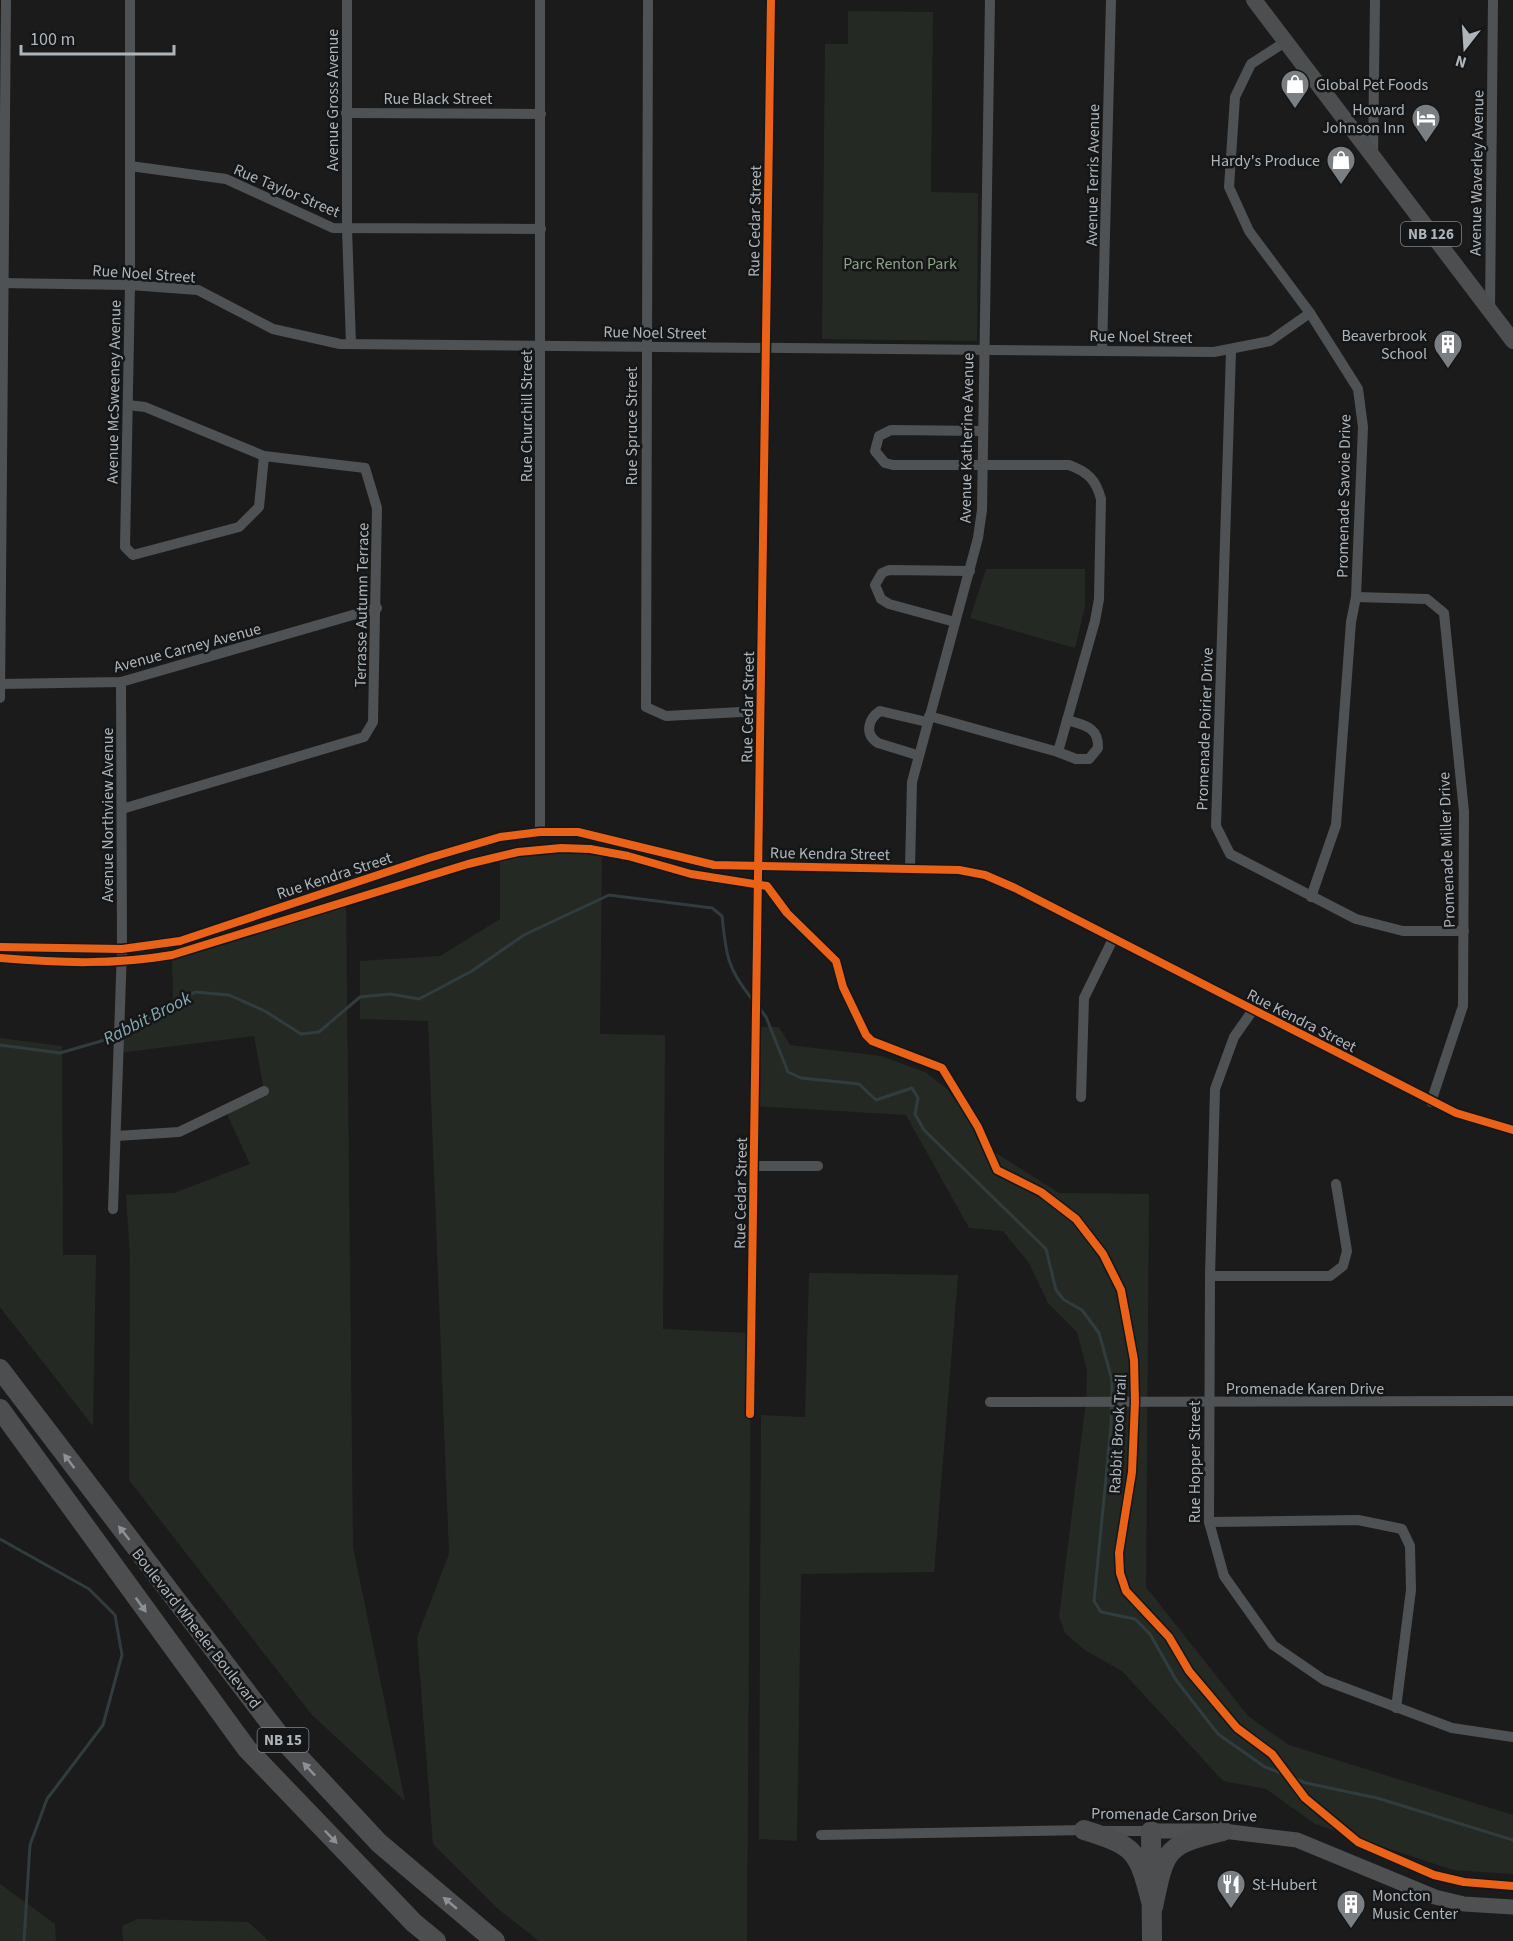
<svg xmlns="http://www.w3.org/2000/svg" width="1513" height="1941" viewBox="0 0 1513 1941" font-family="'Source Sans 3',sans-serif">
  <style>
    .green { fill: #242a23 }
    .lines { fill: none; stroke-linecap: round; stroke-linejoin: round }
    .stream { stroke: #303c3e; stroke-width: 3 }
    .street { stroke: #4f5254; stroke-width: 10 }
    .secondary { stroke: #4e5052; stroke-width: 15 }
    .primary { stroke: #4c4e50; stroke-width: 16 }
    .highway { stroke: #4d4e50; stroke-width: 20 }
    .cycleway-casing { stroke: #151617; stroke-width: 11 }
    .cycleway { stroke: #ea6118; stroke-width: 8 }
    .oneway { fill: #8b9196 }
    .labels { text-anchor: middle; stroke-width: 5; stroke-linejoin: round; paint-order: stroke }
    .shield { fill: #151617; stroke: #7f858a; stroke-width: 1.5 }
    .shield-label { font-size: 15px; font-weight: bold; fill: #adb5bb }
    .poi-label { font-size: 16px; fill: #adb5bb; stroke: #151617; text-anchor: start }
    .street-label { font-size: 16px; fill: #adb5bb; stroke: #151617 }
    .park-label { font-size: 16px; fill: #8ca585; stroke: #151617 }
    .water-label { font-size: 18px; font-style: italic; fill: #86abb4; stroke: #151617 }
  </style>
  <rect width="100%" height="100%" fill="#1b1b1b"/>
  <g class="green">
    <polygon points="848,11 933,12 931,192 978,193 977,341 822,339 825,44 848,44"/>
    <polygon points="986,569 1085,569 1085,606 1075,648 970,618"/>
    <polygon points="561,848 602,851 600,1034 665,1035 663,1329 751,1333 747,1941 539,1941 498,1909 433,1844 417,1637 449,1554 428,1021 360,1019 360,961 440,956 500,919 500,855"/>
    <polygon points="346,901 353,1547 405,1801 312,1715 129,1480 130,1255 126,1195 174,1193 250,1164 225,1110 264,1091 254,1036 119,1053 119,1035 173,1004 172,955"/>
    <polygon points="756,1027 779,1027 790,1045 881,1056 925,1072 946,1088 993,1151 1059,1193 1149,1194 1146,1587 1248,1716 1289,1745 1513,1815 1513,1874 1453,1870 1315,1824 1266,1789 1223,1781 1122,1671 1086,1651 1065,1633 1059,1616 1086,1402 1087,1370 1077,1332 1048,1303 1029,1263 1003,1231 969,1228 906,1115 754,1106"/>
    <polygon points="0,1038 62,1046 63,1255 96,1255 93,1426 0,1307"/>
    <polygon points="809,1273 958,1275 934,1572 801,1574 797,1841 759,1839 761,1415 805,1417"/>
    <polygon points="0,1884 55,1924 56,1941 0,1941"/>
    <polygon points="138,1919 248,1922 269,1941 123,1941 122,1926"/>
  </g>
  <g class="lines">
    <g class="stream">
      <polyline points="760,1009 766,1017 788,1072 801,1078 859,1084 876,1100 912,1088 918,1098 915,1114 924,1130 1046,1249 1056,1290 1064,1300 1082,1310 1099,1333 1112,1380 1111,1426 1094,1601 1101,1612 1135,1619 1150,1634 1176,1680 1218,1734 1265,1767 1306,1783 1377,1798 1513,1840"/>
      <path d="M121,1034L195,992L229,995L265,1011L301,1034L319,1032L360,997L390,994L419,999L472,971L524,935L609,895L712,908L722,916C726,955 727,968 752,999"/>
      <polyline points="0,1045 60,1053 115,1037"/>
      <polyline points="0,1539 89,1589 115,1615 122,1655 103,1725 47,1799 30,1845 24,1941"/>
    </g>
    <g class="street">
      <polyline points="130,0 130,285 125,547 133,555 239,527 259,507 264,456"/>
      <polyline points="347,0 347,229 351,344"/>
      <polyline points="540,0 540,832"/>
      <polyline points="648,0 646,707 666,716 760,711"/>
      <polyline points="1285,42 1251,64 1235,97 1229,187 1249,231 1310,313 1358,389 1363,427 1356,597 1351,622 1336,825 1311,897"/>
      <polyline points="346,113 541,114"/>
      <polyline points="1373,156 1375,0"/>
      <polyline points="130,166 226,179 333,228 541,229"/>
      <polyline points="0,283 130,285 198,290 273,329 340,344 1214,352 1270,341 1310,313"/>
      <polyline points="1490,311 1493,0"/>
      <polyline points="1102,351 1111,0"/>
      <polyline points="1231,351 1216,826 1230,854 1356,919 1403,931 1464,931"/>
      <polyline points="1356,597 1427,599 1444,613 1464,812 1463,1006 1431,1102"/>
      <polyline points="955,622 889,604 881,599 875,585 882,573 889,570 970,571"/>
      <polyline points="0,684 121,682 377,608"/>
      <polyline points="0,698 6,0"/>
      <path d="M929,716L1058,752L1095,621L1099,599L1101,499C1096,480 1088,472 1069,465H893L885,463L875,451L879,436L891,430L982,431"/>
      <path d="M1058,752L1076,759H1089L1098,748C1099,727 1084,725 1067,720"/>
      <path d="M917,755L878,743C864,734 868,719 880,711L927,722"/>
      <polyline points="122,809 364,737 373,722 377,508 365,468 264,456 145,407 128,405"/>
      <polyline points="910,868 912,782 978,538 982,510 990,0"/>
      <polyline points="0,947 122,949 180,941 429,858 500,837 540,832 578,832 714,865 959,870 985,875 1015,888 1456,1113 1513,1130"/>
      <polyline points="1253,1010 1234,1037 1215,1089 1210,1276 1209,1522 1224,1576 1273,1645 1324,1680 1452,1728 1513,1737"/>
      <polyline points="1081,1097 1084,998 1113,939"/>
      <polyline points="116,1136 179,1132 264,1091"/>
      <polyline points="754,1166 818,1166"/>
      <polyline points="113,1209 122,949 121,682"/>
      <polyline points="1210,1276 1330,1276 1343,1266 1347,1251 1336,1184"/>
      <polyline points="990,1402 1513,1401"/>
      <polyline points="750,1414 771,0"/>
      <polyline points="1209,1522 1358,1520 1402,1529 1410,1546 1411,1590 1396,1708"/>
      <polyline points="1103,1831 1151,1831"/>
      <polyline points="821,1835 1088,1830"/>
    </g>
    <polyline class="secondary" points="1151,1831 1223,1831 1297,1840 1435,1897 1464,1904 1513,1907"/>
    <polyline class="primary" points="1254,0 1513,341"/>
    <g class="highway">
      <polyline points="0,1369 283,1740 379,1843 495,1941"/>
      <polyline points="0,1409 247,1749 414,1923 436,1941"/>
      <path d="M1084,1830C1135,1846 1138,1850 1151,1901"/>
      <polyline points="1151,1831 1152,1941"/>
      <path d="M1153,1907C1165,1849 1165,1845 1223,1831"/>
    </g>
    <g class="cycleway-casing">
      <g id="cycleway">
        <polyline points="0,947 122,949 180,941 429,858 500,837 540,832 578,832 714,865 959,870 985,875 1015,888 1456,1113 1513,1130"/>
        <path d="M0,958C59,963 114,965 172,955L468,864L518,852L561,848L590,849L628,856L691,874L767,886L787,913L836,961L843,987L866,1035L872,1041L942,1068L978,1127L997,1170L1041,1192L1076,1219L1103,1254L1121,1290L1134,1360L1135,1402L1132,1472L1119,1553L1120,1573L1126,1591L1169,1637L1189,1671L1237,1728L1272,1754L1305,1798L1358,1842L1434,1875L1464,1882L1513,1886"/>
        <polyline points="750,1414 771,0"/>
      </g>
    </g>
    <use href="#cycleway" class="cycleway"/>
  </g>
  <defs><path id="oneway-solid" d="M-6-.8H1V-3.2L6.5 0L1 3.2V.8H-6Z" transform="scale(1.5)"/></defs>
  <g class="oneway">
    <use href="#oneway-solid" transform="translate(69 1461) rotate(-127)"/>
    <use href="#oneway-solid" transform="translate(124 1533) rotate(-128)"/>
    <use href="#oneway-solid" transform="translate(141 1605) rotate(54)"/>
    <use href="#oneway-solid" transform="translate(309 1769) rotate(-133)"/>
    <use href="#oneway-solid" transform="translate(331 1837) rotate(46)"/>
    <use href="#oneway-solid" transform="translate(450 1903) rotate(-140)"/>
  </g>
  <defs>
    <g id="shop-pin" transform="scale(1.5)"><path d="M0 17L-7.5 6A9.5 9.5 0 1 1 7.5 6Z" fill="#7a7f83" stroke="#151617"/><path d="M-5-2.5h2.3a2.7 3.5 0 0 1 5.4 0H5L5.5 6h-11ZM-1.5-2.5h3a1.5 2.3 0 0 0-3 0Z" fill="#fff"/></g>
    <g id="hotel-pin" transform="scale(1.5)"><path d="M0 17L-7.5 6A9.5 9.5 0 1 1 7.5 6Z" fill="#7a7f83" stroke="#151617"/><path d="M-6-4.5h1.5V1H6V5H4.5V3h-9V5H-6ZM-4 0a1.8 1.8 0 1 1 3.6 0ZM.5 0V-2.5h3Q6-2.5 6 0Z" fill="#fff"/></g>
    <g id="building-pin" transform="scale(1.5)"><path d="M0 17L-7.5 6A9.5 9.5 0 1 1 7.5 6Z" fill="#7a7f83" stroke="#151617"/><path d="M-4-6H4V6H1V3H-1V6H-4ZM-2.5-4.3h1.7v1.8h-1.7ZM.8-4.3h1.7v1.8H.8ZM-2.5-1h1.7V.8h-1.7ZM.8-1h1.7V.8H.8Z" fill="#fff"/></g>
    <g id="restaurant-pin" transform="scale(1.5)"><path d="M0 17L-7.5 6A9.5 9.5 0 1 1 7.5 6Z" fill="#7a7f83" stroke="#151617"/><path d="M-5-6h1v4h1v-4h1v4h1v-4h1v5L-1.5 .5V6h-2V.5L-5-1ZM5-6V6H3V1.5H1.5Q1.5-4 5-6Z" fill="#fff"/></g>
  </defs>
  <g fill-rule="evenodd">
    <use href="#shop-pin" x="1295" y="84"/>
    <use href="#hotel-pin" x="1426" y="118"/>
    <use href="#shop-pin" x="1341" y="160"/>
    <use href="#building-pin" x="1448" y="344"/>
    <use href="#restaurant-pin" x="1231" y="1884"/>
    <use href="#building-pin" x="1351" y="1904"/>
  </g>
  <g class="labels">
    <g class="shield">
      <rect x="1401" y="222" width="60" height="24" rx="4.5"/>
      <rect x="257.5" y="1728" width="51" height="24" rx="4.5"/>
    </g>
    <g class="shield-label">
      <text x="1431" y="239">NB 126</text>
      <text x="283" y="1745">NB 15</text>
    </g>
    <g class="poi-label">
      <text x="1316" y="90">Global Pet Foods</text>
      <text x="1405" y="115" text-anchor="end">Howard<tspan x="1405" dy="18">Johnson Inn</tspan></text>
      <text x="1320" y="166" text-anchor="end">Hardy's Produce</text>
      <text x="1427" y="341" text-anchor="end">Beaverbrook<tspan x="1427" dy="18">School</tspan></text>
      <text x="1252" y="1890">St-Hubert</text>
      <text x="1372" y="1901">Moncton<tspan x="1372" dy="18">Music Center</tspan></text>
    </g>
    <g class="street-label">
      <text x="438" y="104">Rue Black Street</text>
      <text transform="translate(332 100) rotate(-90)" y="6">Avenue Gross Avenue</text>
      <text transform="translate(1476 173) rotate(-89)" y="6">Avenue Waverley Avenue</text>
      <text transform="translate(1092 175) rotate(-89)" y="6">Avenue Terris Avenue</text>
      <text transform="translate(287 190) rotate(23)" y="6">Rue Taylor Street</text>
      <text transform="translate(754 221) rotate(-89)" y="6">Rue Cedar Street</text>
      <text transform="translate(144 273) rotate(4)" y="6">Rue Noel Street</text>
      <text transform="translate(655 332) rotate(1)" y="6">Rue Noel Street</text>
      <text transform="translate(1141 336) rotate(1)" y="6">Rue Noel Street</text>
      <text transform="translate(113 392) rotate(-89)" y="6">Avenue McSweeney Avenue</text>
      <text transform="translate(526 416) rotate(-90)" y="6">Rue Churchill Street</text>
      <text transform="translate(631 426) rotate(-90)" y="6">Rue Spruce Street</text>
      <text transform="translate(966 438) rotate(-89)" y="6">Avenue Katherine Avenue</text>
      <text transform="translate(1343 496) rotate(-89)" y="6">Promenade Savoie Drive</text>
      <text transform="translate(361 605) rotate(-89)" y="6">Terrasse Autumn Terrace</text>
      <text transform="translate(187 647) rotate(-15)" y="6">Avenue Carney Avenue</text>
      <text transform="translate(747 707) rotate(-89)" y="6">Rue Cedar Street</text>
      <text transform="translate(1204 729) rotate(-88)" y="6">Promenade Poirier Drive</text>
      <text transform="translate(107 815) rotate(-90)" y="6">Avenue Northview Avenue</text>
      <text transform="translate(1446 850) rotate(-92)" y="6">Promenade Miller Drive</text>
      <text transform="translate(830 853) rotate(1)" y="6">Rue Kendra Street</text>
      <text transform="translate(334 875) rotate(-18)" y="6">Rue Kendra Street</text>
      <text transform="translate(1302 1020) rotate(27)" y="6">Rue Kendra Street</text>
      <text transform="translate(740 1193) rotate(-89)" y="6">Rue Cedar Street</text>
      <text x="1305" y="1394">Promenade Karen Drive</text>
      <text transform="translate(1117 1434) rotate(-87)" y="6">Rabbit Brook Trail</text>
      <text transform="translate(1194 1462) rotate(-90)" y="6">Rue Hopper Street</text>
      <text transform="translate(197 1628) rotate(52)" y="6">Boulevard Wheeler Boulevard</text>
      <text transform="translate(1174 1814) rotate(1)" y="6">Promenade Carson Drive</text>
    </g>
    <g class="park-label">
      <text x="900" y="269">Parc Renton Park</text>
    </g>
    <g class="water-label">
      <text transform="translate(147 1018) rotate(-27)" y="6">Rabbit Brook</text>
    </g>
  </g>
  <g transform="translate(1465 48) rotate(197)" stroke="#151617" stroke-width="4.5" paint-order="stroke">
  <path d="M0-4.5L10 22L0 15L-10 22Z" fill="#adb5bb"/>
  <text y="-9" font-size="16" font-weight="bold" text-anchor="middle" fill="#adb5bb">N</text>
  </g>
  <path d="M21 45v9h153v-9" fill="none" stroke="#adb5bb" stroke-width="3"/>
  <text x="30" y="45" font-size="18" fill="#adb5bb" stroke="#151617" stroke-width="4.5" paint-order="stroke">100 m</text>
</svg>
